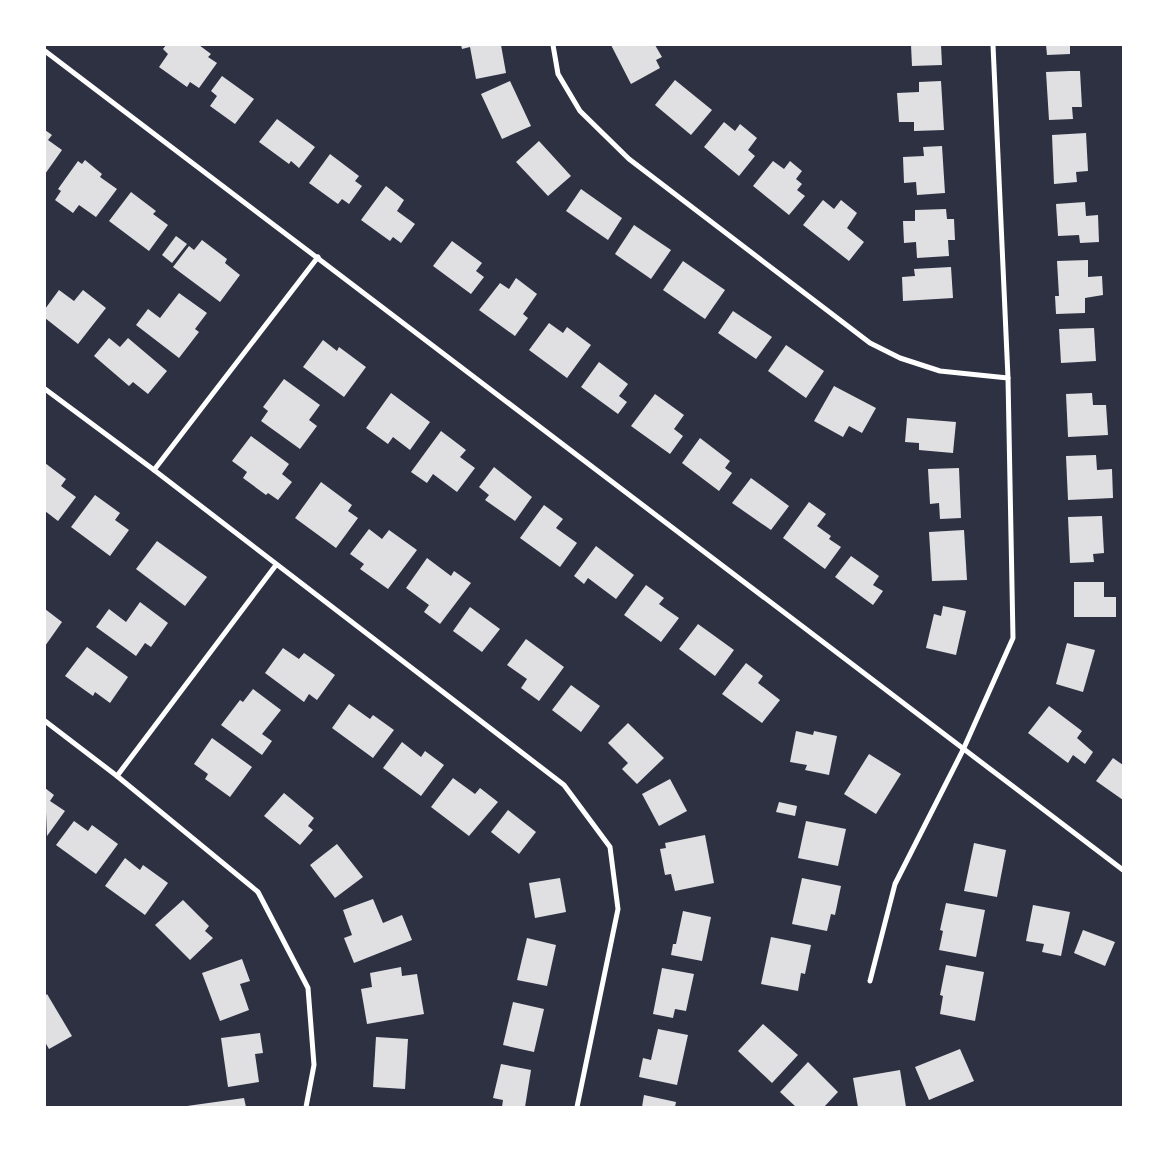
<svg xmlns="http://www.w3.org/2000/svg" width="1168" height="1152" viewBox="0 0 1168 1152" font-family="'PT Sans',sans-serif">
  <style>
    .building { fill: #e0e0e3 }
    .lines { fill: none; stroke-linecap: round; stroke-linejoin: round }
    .minor { stroke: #fff; stroke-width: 5 }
  </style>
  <rect width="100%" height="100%" fill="#2d3142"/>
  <g class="building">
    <polygon points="166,45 199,45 211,54 208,57 217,63 199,88 190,82 187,87 159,67 168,54 163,49"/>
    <polygon points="461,45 501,45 506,73 476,79 470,47 462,49"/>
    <polygon points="611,45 655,45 662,57 656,60 660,68 631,84"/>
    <polygon points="911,45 941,45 942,65 912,66"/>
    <polygon points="1046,45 1070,45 1070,54 1047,55"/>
    <polygon points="1070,71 1080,71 1082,107 1072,107 1073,119 1049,120 1046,72"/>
    <polygon points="222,76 254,99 235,124 210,106 217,96 211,91"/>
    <polygon points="675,80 712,110 691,135 655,105"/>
    <polygon points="510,81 531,126 502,139 481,94"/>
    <polygon points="941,81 944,130 914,131 914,122 899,122 897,93 919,92 919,82"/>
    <polygon points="277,119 315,147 299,168 291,161 289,164 259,142"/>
    <polygon points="724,122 735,131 740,124 757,138 748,150 755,156 739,176 704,147"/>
    <polygon points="45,130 52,135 48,140 62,150 45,174"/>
    <polygon points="1086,133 1088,171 1076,172 1077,182 1054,184 1052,135"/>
    <polygon points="539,141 571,176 548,196 516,162"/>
    <polygon points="942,146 945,193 917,195 916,182 904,183 903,157 924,156 923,147"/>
    <polygon points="330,154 359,176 355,181 362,186 349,204 342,199 338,204 309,183"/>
    <polygon points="85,160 102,174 100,177 117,189 96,217 79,205 73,213 55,200 61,191 58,189 78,161 82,164"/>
    <polygon points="773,161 784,169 790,161 802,171 796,179 802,184 797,190 805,196 789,215 753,186"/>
    <polygon points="386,186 404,200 397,211 415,224 401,243 393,237 390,241 361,220"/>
    <polygon points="581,189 622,218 608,240 566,211"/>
    <polygon points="131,192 156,211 153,214 168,225 149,251 109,221"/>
    <polygon points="823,200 834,209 841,200 857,213 847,228 864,242 849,261 803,225"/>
    <polygon points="1085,202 1086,216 1098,215 1099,242 1080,243 1079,235 1058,236 1056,204"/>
    <polygon points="946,209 947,219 954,219 955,240 948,240 949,256 917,258 916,242 904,243 903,221 915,221 915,210"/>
    <polygon points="634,225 671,250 651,279 615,254"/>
    <polygon points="176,236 187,244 172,263 162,255"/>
    <polygon points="202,240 227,259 225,263 240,275 220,302 173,267 189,246 194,250"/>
    <polygon points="452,241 482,263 476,271 484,277 471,294 433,266"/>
    <polygon points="1088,260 1088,277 1102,276 1103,295 1085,298 1085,313 1056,314 1055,296 1059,296 1057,261"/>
    <polygon points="683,261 725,290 705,319 663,290"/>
    <polygon points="951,267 953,298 903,301 902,277 915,276 914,269"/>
    <polygon points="516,278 537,294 523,314 528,318 515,336 479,310 500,283 509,289"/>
    <polygon points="59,290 74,301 83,290 106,308 78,344 45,318 45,309"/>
    <polygon points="179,293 207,313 195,329 199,332 179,358 136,325 148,309 160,318"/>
    <polygon points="733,311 772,337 756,359 718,333"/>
    <polygon points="549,323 563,333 567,327 591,345 567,378 529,350"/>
    <polygon points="1094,328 1096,361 1061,363 1059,329"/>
    <polygon points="109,338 120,347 128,338 167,371 148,394 133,382 129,386 94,356"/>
    <polygon points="323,340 337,351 339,347 366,367 344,397 303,367"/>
    <polygon points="786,345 824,371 806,398 768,371"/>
    <polygon points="599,362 628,384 619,396 627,402 618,414 581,387"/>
    <polygon points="284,379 320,405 309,420 317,426 300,449 261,421 268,411 263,407"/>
    <polygon points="834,386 876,408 862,433 849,426 843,437 814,421"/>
    <polygon points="391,393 430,422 410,450 393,437 388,444 366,428"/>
    <polygon points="1092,393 1093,405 1106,405 1108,435 1068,437 1066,394"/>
    <polygon points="655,394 684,415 674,429 683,436 670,454 631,426"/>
    <polygon points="907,418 956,422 953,453 919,450 919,443 905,442"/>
    <polygon points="441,431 466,450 460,457 475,468 457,492 433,474 427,483 411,472"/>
    <polygon points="251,436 289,464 282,474 292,482 278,500 268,493 266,495 243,478 247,472 232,461"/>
    <polygon points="700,438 730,461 725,468 732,473 719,491 682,463"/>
    <polygon points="1096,455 1097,470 1112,469 1113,498 1068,500 1066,456"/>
    <polygon points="45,463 66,479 61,486 76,497 58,521 45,511"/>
    <polygon points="494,467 532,497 515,521 485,500 489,495 479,487"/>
    <polygon points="959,468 961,518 940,519 939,503 930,504 928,469"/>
    <polygon points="751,478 789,506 771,530 732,503"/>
    <polygon points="321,482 352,505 348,511 358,518 336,548 295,518"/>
    <polygon points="95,495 120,513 115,520 129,530 110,556 71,527"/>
    <polygon points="809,502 826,514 817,526 831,536 829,539 841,547 825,569 783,538"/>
    <polygon points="544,505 563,519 556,528 577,543 560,567 520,538"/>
    <polygon points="1102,516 1104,553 1093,554 1094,562 1070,563 1068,517"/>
    <polygon points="369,529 382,539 389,530 417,550 388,589 360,569 364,564 350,554"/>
    <polygon points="964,530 967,580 932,581 929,532"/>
    <polygon points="157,541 207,577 185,606 136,569"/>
    <polygon points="596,546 634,575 616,599 588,578 584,584 574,576"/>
    <polygon points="851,556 879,576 873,585 883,591 873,605 835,577"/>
    <polygon points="427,558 451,576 454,571 471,583 440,624 424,612 429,605 406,588"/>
    <polygon points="1074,582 1104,582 1104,597 1116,597 1116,617 1074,617"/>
    <polygon points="646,585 664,598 659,604 679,618 661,642 624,615"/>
    <polygon points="140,602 168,623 151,647 145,643 136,656 96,627 109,609 126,622"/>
    <polygon points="943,606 966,611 956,655 926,648 934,614 941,616"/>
    <polygon points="470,607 500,629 482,652 453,631"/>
    <polygon points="45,609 62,622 45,646"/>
    <polygon points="698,624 734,650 715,676 679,649"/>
    <polygon points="526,639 564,667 539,701 521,688 527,679 507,665"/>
    <polygon points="1067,643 1095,650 1083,692 1056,684"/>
    <polygon points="87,647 128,677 110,703 95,692 93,696 65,676"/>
    <polygon points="283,648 299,659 304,653 335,675 317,700 309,694 304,702 265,673"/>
    <polygon points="746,663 763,676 758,683 780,700 762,723 722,694"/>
    <polygon points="571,685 600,706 581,732 552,710"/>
    <polygon points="253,689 281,710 262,734 272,741 262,755 221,725 240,700 243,702"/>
    <polygon points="349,704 370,719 373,715 394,730 373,758 332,728"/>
    <polygon points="1049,706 1082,731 1077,738 1093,752 1085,764 1073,755 1068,763 1028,733"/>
    <polygon points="628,723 664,758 637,784 622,769 628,763 608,743"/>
    <polygon points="796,731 813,735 814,731 837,736 829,775 805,770 807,765 790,762"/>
    <polygon points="212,738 252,767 230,797 205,779 208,774 194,764"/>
    <polygon points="402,742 421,757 425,751 444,765 421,796 383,768"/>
    <polygon points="869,754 901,774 876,814 844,794"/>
    <polygon points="1113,758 1123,765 1123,800 1096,781"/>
    <polygon points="453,778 475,794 480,788 498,802 469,836 431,807"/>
    <polygon points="670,779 687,811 659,826 642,794"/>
    <polygon points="45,788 54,795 50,801 65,811 47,836"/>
    <polygon points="284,793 314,818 308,826 313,830 300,845 264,816"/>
    <polygon points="779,802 797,806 795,816 776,812"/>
    <polygon points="508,810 536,832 519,854 491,832"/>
    <polygon points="74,821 88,831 92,825 118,844 96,874 56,845"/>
    <polygon points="806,821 846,829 838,866 798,858"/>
    <polygon points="705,835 714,883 675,891 671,874 665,875 660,849 666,848 665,843"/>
    <polygon points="974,843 1006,850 997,897 964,891"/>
    <polygon points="337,844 363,877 335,898 310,865"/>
    <polygon points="125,858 140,870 143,865 168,883 145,915 105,886"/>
    <polygon points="560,878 566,912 535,918 529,883"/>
    <polygon points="802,878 841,886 835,915 831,914 827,931 792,924"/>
    <polygon points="373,899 383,923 402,915 412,940 354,963 344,938 352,935 343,910"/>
    <polygon points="183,900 209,926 205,931 213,938 190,960 155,925"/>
    <polygon points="946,903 985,910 976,957 939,950 943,931 940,930"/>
    <polygon points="1033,905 1070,912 1061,956 1042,952 1044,944 1026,941"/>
    <polygon points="683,911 711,917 702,961 671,955 673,944 676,944"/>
    <polygon points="1083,930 1115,942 1105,966 1074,953"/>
    <polygon points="771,937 811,945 805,974 801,973 798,991 761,984"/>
    <polygon points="527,938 556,945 547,986 517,980"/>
    <polygon points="242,959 250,981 240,984 249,1010 220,1021 202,973"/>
    <polygon points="946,965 984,972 975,1021 940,1014 943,996 940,995"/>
    <polygon points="401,967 402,976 417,974 424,1014 367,1024 361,989 372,987 370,973"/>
    <polygon points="662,968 694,974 686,1011 675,1009 673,1018 653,1014"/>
    <polygon points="47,994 72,1036 49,1049 45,1042 45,996"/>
    <polygon points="513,1002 544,1009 534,1052 503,1045"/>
    <polygon points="763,1024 798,1055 772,1083 738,1051"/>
    <polygon points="658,1029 688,1035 677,1085 639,1077 643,1058 651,1060"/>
    <polygon points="260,1033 263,1053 255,1054 259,1082 228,1087 221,1038"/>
    <polygon points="376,1037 408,1039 405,1089 373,1087"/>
    <polygon points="960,1049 974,1081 929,1100 915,1067"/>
    <polygon points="808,1062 838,1092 824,1107 796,1107 780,1092"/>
    <polygon points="501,1064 531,1070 525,1107 502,1107 503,1100 493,1098"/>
    <polygon points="900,1070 906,1107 858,1107 853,1078"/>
    <polygon points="644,1095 676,1102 675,1107 642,1107"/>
    <polygon points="244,1098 246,1107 187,1107 187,1106"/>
  </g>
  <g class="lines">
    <g class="minor">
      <polyline points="553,45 558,74 580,111 629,159 870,343 900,358 940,371 1008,378"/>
      <polyline points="45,51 1123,870"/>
      <polyline points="45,389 154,470 564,785 610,847 618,909 577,1107"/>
      <polyline points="154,470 318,257"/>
      <polyline points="45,721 117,776 258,892 308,988 314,1065 306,1107"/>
      <polyline points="117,776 276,565"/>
      <polyline points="870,981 895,884 963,750 1013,638 1008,378 993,45"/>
    </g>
  </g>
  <rect width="1168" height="1152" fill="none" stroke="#ffffff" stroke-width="92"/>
</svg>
